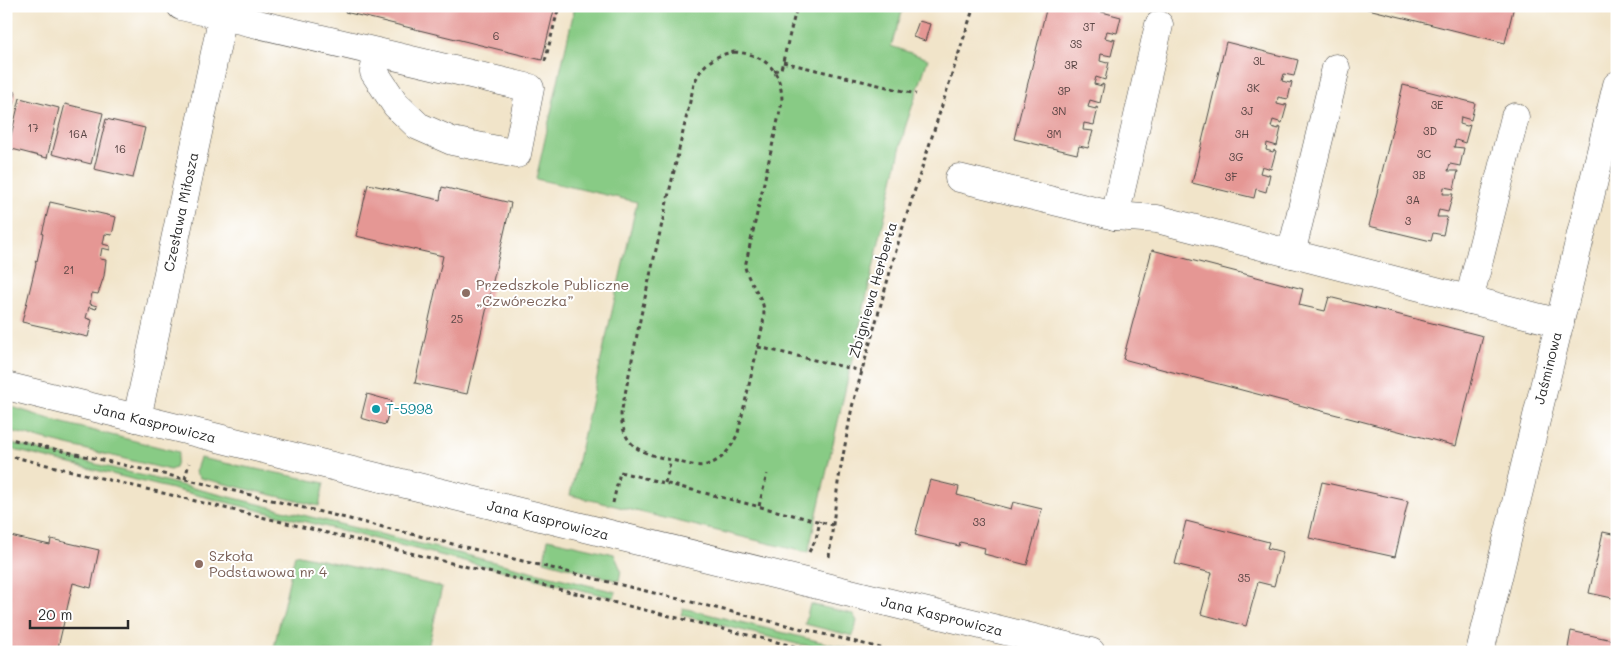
<svg xmlns="http://www.w3.org/2000/svg" width="1623" height="658" viewBox="0 0 1623 658" font-family="Mali,sans-serif">
  <style>
    .green { fill: #88cb85; stroke: #5a7b58 }
    .building { fill: #e59794 }
    .lines { fill: none; stroke-linecap: round; stroke-linejoin: round }
    .minor-casing { stroke: #494743; stroke-width: 29 }
    .path { stroke: #494743; stroke-width: 3; stroke-dasharray: 4 4; stroke-linecap: butt }
    .minor { stroke: #fff; stroke-width: 28 }
    .education-dot { fill: #8d6e63; stroke: #fff; stroke-width: 2 }
    .culture-dot { fill: #0f9aa8; stroke: #fff; stroke-width: 2 }
    .labels { text-anchor: middle; stroke-width: 4; stroke-linejoin: round; paint-order: stroke }
    .number-label { font-size: 11px; fill: #5a4645 }
    .street-label { font-size: 14px; fill: #2b2b2b; stroke: #fff }
    .education-label { font-size: 14px; fill: #785e54; stroke: #fff; text-anchor: start }
    .culture-label { font-size: 14px; fill: #0d838f; stroke: #fff; text-anchor: start }
  </style>
  <rect width="100%" height="100%" fill="#fff"/>
  <filter id="ink" filterUnits="userSpaceOnUse"><feTurbulence type="fractalNoise" baseFrequency=".02" numOctaves="2"/><feDisplacementMap in="SourceGraphic" scale="10" xChannelSelector="R" yChannelSelector="G"/><feConvolveMatrix kernelMatrix="1 2 1 2 8 2 1 2 1" color-interpolation-filters="sRGB"/></filter>
  <filter id="wash" filterUnits="userSpaceOnUse"><feTurbulence type="fractalNoise" baseFrequency=".0096" numOctaves="4" result="noise"/><feDisplacementMap in="SourceGraphic" scale="20" xChannelSelector="R" yChannelSelector="G"/><feGaussianBlur stdDeviation="1.12" result="paint"/><feColorMatrix in="noise" values="0 0 0 0 0 0 0 0 0 0 0 0 0 0 0 0 0 1.4 0 .05"/><feComposite in="paint" operator="in"/></filter>
  <g filter="url(#wash)">
    <rect width="100%" height="100%" fill="#f1e4c9"/>
    <g class="green">
      <polygon points="575,6 904,6 891,46 928,59 905,128 808,553 570,495 637,202 536,179"/>
      <polygon points="6,405 59,422 179,452 175,468 170,470 6,430"/>
      <polygon points="6,442 616,592 614,598 6,448"/>
      <path d="M200,458C241,467 283,473 324,483L319,506L200,478L195,472Z"/>
      <polygon points="548,539 614,554 621,570 619,581 544,561"/>
      <polygon points="295,554 442,587 427,652 273,652"/>
      <polygon points="810,604 853,614 857,621 853,636 805,624"/>
      <polygon points="683,608 850,649 849,652 797,644 681,615"/>
    </g>
    <g id="blocks">
      <g class="building">
        <polygon points="347,6 555,6 542,60 345,12"/>
        <polygon points="1047,6 1079,6 1121,17 1117,33 1107,31 1105,38 1113,40 1113,38 1115,39 1111,56 1101,54 1100,61 1107,63 1108,61 1109,62 1105,80 1096,77 1094,84 1102,86 1102,84 1104,85 1100,103 1090,100 1088,107 1096,109 1096,107 1098,108 1094,125 1084,123 1083,130 1093,131 1088,148 1079,146 1077,154 1014,139"/>
        <polygon points="1356,6 1514,6 1505,43"/>
        <polygon points="919,21 930,24 925,41 913,37"/>
        <polygon points="1226,42 1298,60 1294,76 1284,74 1282,81 1290,83 1291,81 1292,82 1288,99 1278,97 1277,104 1285,106 1285,104 1287,105 1282,123 1273,120 1271,127 1279,129 1279,127 1281,128 1277,146 1267,143 1266,150 1273,152 1274,150 1276,151 1271,169 1262,166 1260,173 1268,175 1268,174 1270,174 1266,192 1256,189 1254,198 1192,183"/>
        <polygon points="1403,85 1475,103 1471,120 1461,117 1460,124 1467,126 1470,125 1465,143 1456,140 1454,147 1464,148 1460,166 1450,164 1448,171 1458,171 1454,189 1444,187 1443,194 1453,194 1448,212 1439,210 1437,217 1447,217 1443,235 1433,233 1431,241 1369,226"/>
        <polygon points="6,90 16,92 7,129 6,129"/>
        <polygon points="20,98 59,108 47,158 8,148"/>
        <polygon points="65,104 103,113 91,164 52,154"/>
        <polygon points="106,119 145,128 133,178 94,169"/>
        <polygon points="368,184 440,200 442,187 511,203 467,394 415,383 443,256 356,236"/>
        <polygon points="50,202 116,217 112,235 105,234 103,244 110,246 110,250 102,248 100,259 106,260 104,276 98,294 92,293 90,304 97,306 96,309 89,307 86,318 92,320 88,337 22,322 36,264 35,260 37,261 43,234 42,234"/>
        <polygon points="1152,250 1303,289 1299,305 1325,311 1329,297 1483,336 1456,446 1123,359"/>
        <polygon points="367,394 392,401 385,425 361,418"/>
        <polygon points="930,480 959,487 957,495 1011,509 1013,502 1042,509 1027,565 984,554 985,548 960,542 959,546 915,535"/>
        <polygon points="1322,482 1408,501 1395,557 1309,538"/>
        <polygon points="1186,521 1269,542 1267,548 1283,552 1274,586 1258,582 1246,626 1201,614 1212,573 1175,564"/>
        <polygon points="1603,532 1617,535 1617,599 1589,593"/>
        <polygon points="6,535 50,545 51,539 99,550 91,588 73,583 57,652 6,652"/>
        <polygon points="1571,631 1617,641 1617,652 1575,652 1576,650 1568,648"/>
      </g>
    </g>
  </g>
  <g filter="url(#ink)">
    <use href="#blocks" fill-opacity="0" stroke="#494743" stroke-width="1"/>
    <g class="lines">
      <g class="minor-casing">
        <g id="minor">
          <polyline points="181,6 530,88 517,154 452,141 418,126 396,105 374,72 378,53"/>
          <polyline points="959,178 1115,216 1157,219 1560,323"/>
          <polyline points="1115,216 1159,25"/>
          <polyline points="1291,254 1336,68"/>
          <polyline points="1469,300 1515,117"/>
          <polyline points="6,386 1091,652"/>
          <polyline points="137,418 225,6"/>
          <polyline points="1480,652 1617,85"/>
        </g>
      </g>
      <g class="path">
        <path d="M734,52C766,54 782,71 782,102L745,267C748,280 756,288 761,300C765,307 764,316 763,324L738,433C732,446 725,458 710,464C699,468 687,464 676,461C646,454 623,451 621,414L641,315L694,84C701,65 714,55 734,52Z"/>
        <polyline points="545,61 559,6"/>
        <polyline points="783,62 916,94"/>
        <polyline points="774,71 781,69 797,6"/>
        <polyline points="758,347 862,371"/>
        <polyline points="6,438 185,479 897,652"/>
        <polyline points="6,455 818,652"/>
        <polyline points="185,479 189,463"/>
        <polyline points="665,483 671,460"/>
        <polyline points="613,503 620,472 833,525"/>
        <polyline points="759,506 767,474"/>
        <polyline points="809,552 816,539 820,521"/>
        <polyline points="829,557 838,483 852,407 862,371 901,233 974,6"/>
      </g>
      <use href="#minor" class="minor"/>
    </g>
  </g>
  <g class="education-dot">
    <circle cx="466" cy="293" r="5"/>
    <circle cx="199" cy="564" r="5"/>
  </g>
  <circle class="culture-dot" cx="376" cy="409" r="5"/>
  <g class="labels">
    <g class="number-label">
      <text x="1089" y="31">3T</text>
      <text x="496" y="40">6</text>
      <text x="1076" y="48">3S</text>
      <text x="1259" y="65">3L</text>
      <text x="1071" y="69">3R</text>
      <text x="1253" y="92">3K</text>
      <text x="1064" y="95">3P</text>
      <text x="1437" y="109">3E</text>
      <text x="1059" y="115">3N</text>
      <text x="1247" y="115">3J</text>
      <text x="33" y="132">17</text>
      <text x="1430" y="135">3D</text>
      <text x="78" y="138">16A</text>
      <text x="1054" y="138">3M</text>
      <text x="1242" y="138">3H</text>
      <text x="120" y="153">16</text>
      <text x="1424" y="158">3C</text>
      <text x="1236" y="161">3G</text>
      <text x="1419" y="179">3B</text>
      <text x="1231" y="181">3F</text>
      <text x="1413" y="204">3A</text>
      <text x="1408" y="225">3</text>
      <text x="69" y="274">21</text>
      <text x="457" y="323">25</text>
      <text x="979" y="526">33</text>
      <text x="1244" y="582">35</text>
    </g>
    <g class="street-label">
      <text transform="translate(181 212) rotate(-78)" y="5">Czesława Miłosza</text>
      <text transform="translate(873 290) rotate(-74)" y="5">Zbigniewa Herberta</text>
      <text transform="translate(1548 368) rotate(-76)" y="5">Jaśminowa</text>
      <text transform="translate(155 423) rotate(14)" y="5">Jana Kasprowicza</text>
      <text transform="translate(548 520) rotate(14)" y="5">Jana Kasprowicza</text>
      <text transform="translate(942 616) rotate(14)" y="5">Jana Kasprowicza</text>
    </g>
    <g class="education-label">
      <text x="476" y="290">Przedszkole Publiczne<tspan x="476" dy="16">„Czwóreczka”</tspan></text>
      <text x="209" y="561">Szkoła<tspan x="209" dy="16">Podstawowa nr 4</tspan></text>
    </g>
    <g class="culture-label">
      <text x="386" y="414">T-5998</text>
    </g>
  </g>
  <rect width="1623" height="658" fill="none" stroke="#fff" stroke-width="25"/>
  <path d="M30 620v8h98v-8" fill="none" stroke="#2b2b2b" stroke-width="2.5"/>
  <text x="38" y="620" font-size="15" fill="#2b2b2b" stroke="#ffffff" stroke-width="4" paint-order="stroke">20 m</text>
</svg>
